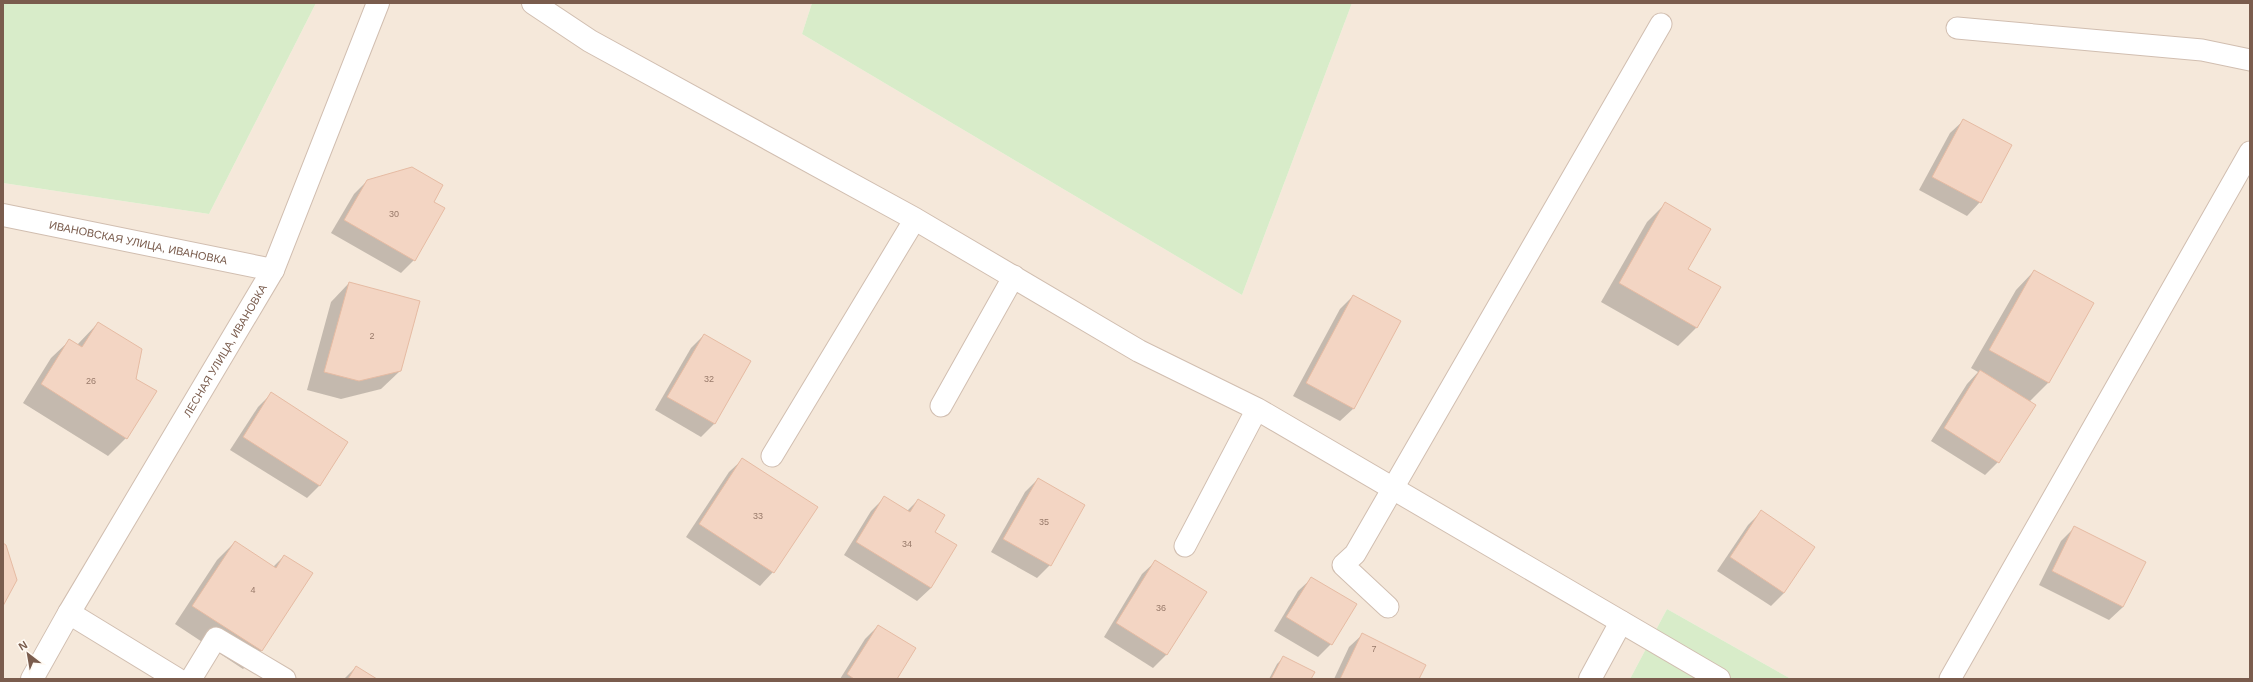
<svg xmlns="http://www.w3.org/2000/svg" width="2253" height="682" viewBox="0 0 2253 682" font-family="Arial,sans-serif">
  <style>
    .residential { fill: #f5e8da }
    .green { fill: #d8ecc9 }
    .shadow { fill: #0003 }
    .building { fill: #f3d5c3; stroke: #e6bba3 }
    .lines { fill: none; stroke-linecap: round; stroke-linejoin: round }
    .lane-casing { stroke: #d1beb0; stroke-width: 23 }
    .street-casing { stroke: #d1beb0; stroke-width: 24 }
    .lane { stroke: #fff; stroke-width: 21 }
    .street { stroke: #fff; stroke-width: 22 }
    .labels { text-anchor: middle; stroke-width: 3; stroke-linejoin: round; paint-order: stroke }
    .number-label { font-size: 9px; fill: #987a6a }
    .street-label { font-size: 11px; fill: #7a5c4d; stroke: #fffaf3 }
  </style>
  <rect width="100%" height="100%" fill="#fdf6ec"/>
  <polygon class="residential" points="316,3 812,3 802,34 1242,295 1352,3 2250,3 2250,679 1791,679 1667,609 1630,679 3,679 3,183 209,214"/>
  <g class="green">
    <polygon points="3,3 316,3 209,214 3,183"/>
    <polygon points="812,3 1352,3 1242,295 802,34"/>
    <polygon points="1667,609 1791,679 1630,679"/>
  </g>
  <g class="shadow">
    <polygon points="1964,120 1980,202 1967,216 1919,190 1950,133"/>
    <polygon points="368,180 432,202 414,260 401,273 331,233 354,194"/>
    <polygon points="1665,204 1687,269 1696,328 1678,346 1601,302 1647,222"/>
    <polygon points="2034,271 2092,304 2048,383 2029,402 1998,462 1985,475 1931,441 1967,384 1978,372 1971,368 2016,290"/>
    <polygon points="349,283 400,371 381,389 341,399 307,390 331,302"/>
    <polygon points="1353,296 1354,408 1340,421 1293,396 1340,309"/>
    <polygon points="98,323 135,379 126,438 108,456 23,403 51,358 70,340 77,345"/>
    <polygon points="704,335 750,362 714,424 701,437 655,410 691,348"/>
    <polygon points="271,394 320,485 307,498 230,450 258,407"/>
    <polygon points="743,459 817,508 773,572 760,586 686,537 729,472"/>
    <polygon points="1038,479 1050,565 1037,578 991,552 1025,492"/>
    <polygon points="884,498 907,511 918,500 934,532 931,588 917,601 844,555 871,511"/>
    <polygon points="1761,512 1784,593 1771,606 1717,571 1748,525"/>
    <polygon points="2074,528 2123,607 2109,620 2039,585 2061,541"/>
    <polygon points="235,542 273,567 284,556 312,574 261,651 243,669 175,624 217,560"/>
    <polygon points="1156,561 1205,592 1166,655 1153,668 1104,637 1142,574"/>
    <polygon points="1312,578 1331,644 1318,657 1274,631 1298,591"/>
    <polygon points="878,626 896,679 840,679 865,639"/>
    <polygon points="1363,634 1418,679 1334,679 1349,647"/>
    <polygon points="1284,657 1310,679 1269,679 1277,664"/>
    <polygon points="356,667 375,679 344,679"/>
  </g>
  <g class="building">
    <polygon points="1963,119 2012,145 1981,203 1932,177"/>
    <polygon points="412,167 443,185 434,202 445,208 415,261 344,220 367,180"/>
    <polygon points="1665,202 1711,229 1688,269 1721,287 1697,328 1619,283"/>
    <polygon points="2034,270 2094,303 2049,383 1989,350"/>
    <polygon points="349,282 420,301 401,371 359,381 324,372"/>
    <polygon points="1353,295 1401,321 1354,409 1306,383"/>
    <polygon points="98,322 142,349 136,379 157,391 127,439 41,384 69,339 82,347"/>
    <polygon points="704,334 751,361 715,424 667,397"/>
    <polygon points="1980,370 2036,405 1999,463 1944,428"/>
    <polygon points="271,392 348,442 320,486 243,437"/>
    <polygon points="742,458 818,507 774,573 699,524"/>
    <polygon points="1038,478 1085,505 1051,566 1003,539"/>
    <polygon points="884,496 910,512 918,499 945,515 935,532 957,545 931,588 856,542"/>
    <polygon points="1761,510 1815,547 1784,593 1730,557"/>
    <polygon points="2074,526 2146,562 2123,607 2052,571"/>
    <polygon points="235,541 276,568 284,555 313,573 262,651 192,606"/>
    <polygon points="3,543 6,545 17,580 3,606"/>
    <polygon points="1155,560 1207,592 1167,655 1116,623"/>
    <polygon points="1311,577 1357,604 1332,645 1286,617"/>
    <polygon points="878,625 916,648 897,679 854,679 847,674"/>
    <polygon points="1362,633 1426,665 1419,679 1340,679"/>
    <polygon points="1283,656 1315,672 1311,679 1271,679"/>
    <polygon points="356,666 377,679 348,679"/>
  </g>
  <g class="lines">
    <g class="lane-casing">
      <g id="lane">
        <polyline points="1957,28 2202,50 2250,60"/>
        <polyline points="941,406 1014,276"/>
        <polyline points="772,456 915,219"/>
        <polyline points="1185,546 1257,409"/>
        <polyline points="1388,607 1343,565 1355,554 1661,24"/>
        <polyline points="191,679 216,638 285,679"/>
        <polyline points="1950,679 2250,152"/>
      </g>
    </g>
    <g class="street-casing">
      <g id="street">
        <polyline points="533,3 590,41 915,219 1139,351 1257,409 1719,679"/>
        <path id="s1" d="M3,215L273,270"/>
        <polyline points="69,613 177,679"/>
        <path id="s2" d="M32,679L69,613L273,270L378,3"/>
        <polyline points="1590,679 1621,622"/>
      </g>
    </g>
    <use href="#lane" class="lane"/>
    <use href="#street" class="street"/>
  </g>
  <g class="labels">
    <g class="number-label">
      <text x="394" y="217">30</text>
      <text x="372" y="339">2</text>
      <text x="709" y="382">32</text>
      <text x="91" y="384">26</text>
      <text x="758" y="519">33</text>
      <text x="1044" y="525">35</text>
      <text x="907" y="547">34</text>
      <text x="253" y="593">4</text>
      <text x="1161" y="611">36</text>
      <text x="1374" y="652">7</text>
    </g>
    <g class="street-label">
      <text dy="4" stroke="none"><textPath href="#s1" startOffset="138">ИВАНОВСКАЯ УЛИЦА, ИВАНОВКА</textPath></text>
      <text dy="4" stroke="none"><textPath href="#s2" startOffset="381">ЛЕСНАЯ УЛИЦА, ИВАНОВКА</textPath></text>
    </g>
  </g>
  <rect width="2253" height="682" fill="none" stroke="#7a5c4d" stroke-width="8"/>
  <g transform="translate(28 654) rotate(329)" stroke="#fffaf3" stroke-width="3" paint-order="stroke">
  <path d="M0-3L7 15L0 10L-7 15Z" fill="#7a5c4d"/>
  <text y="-6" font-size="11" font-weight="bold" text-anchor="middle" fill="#7a5c4d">N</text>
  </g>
</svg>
